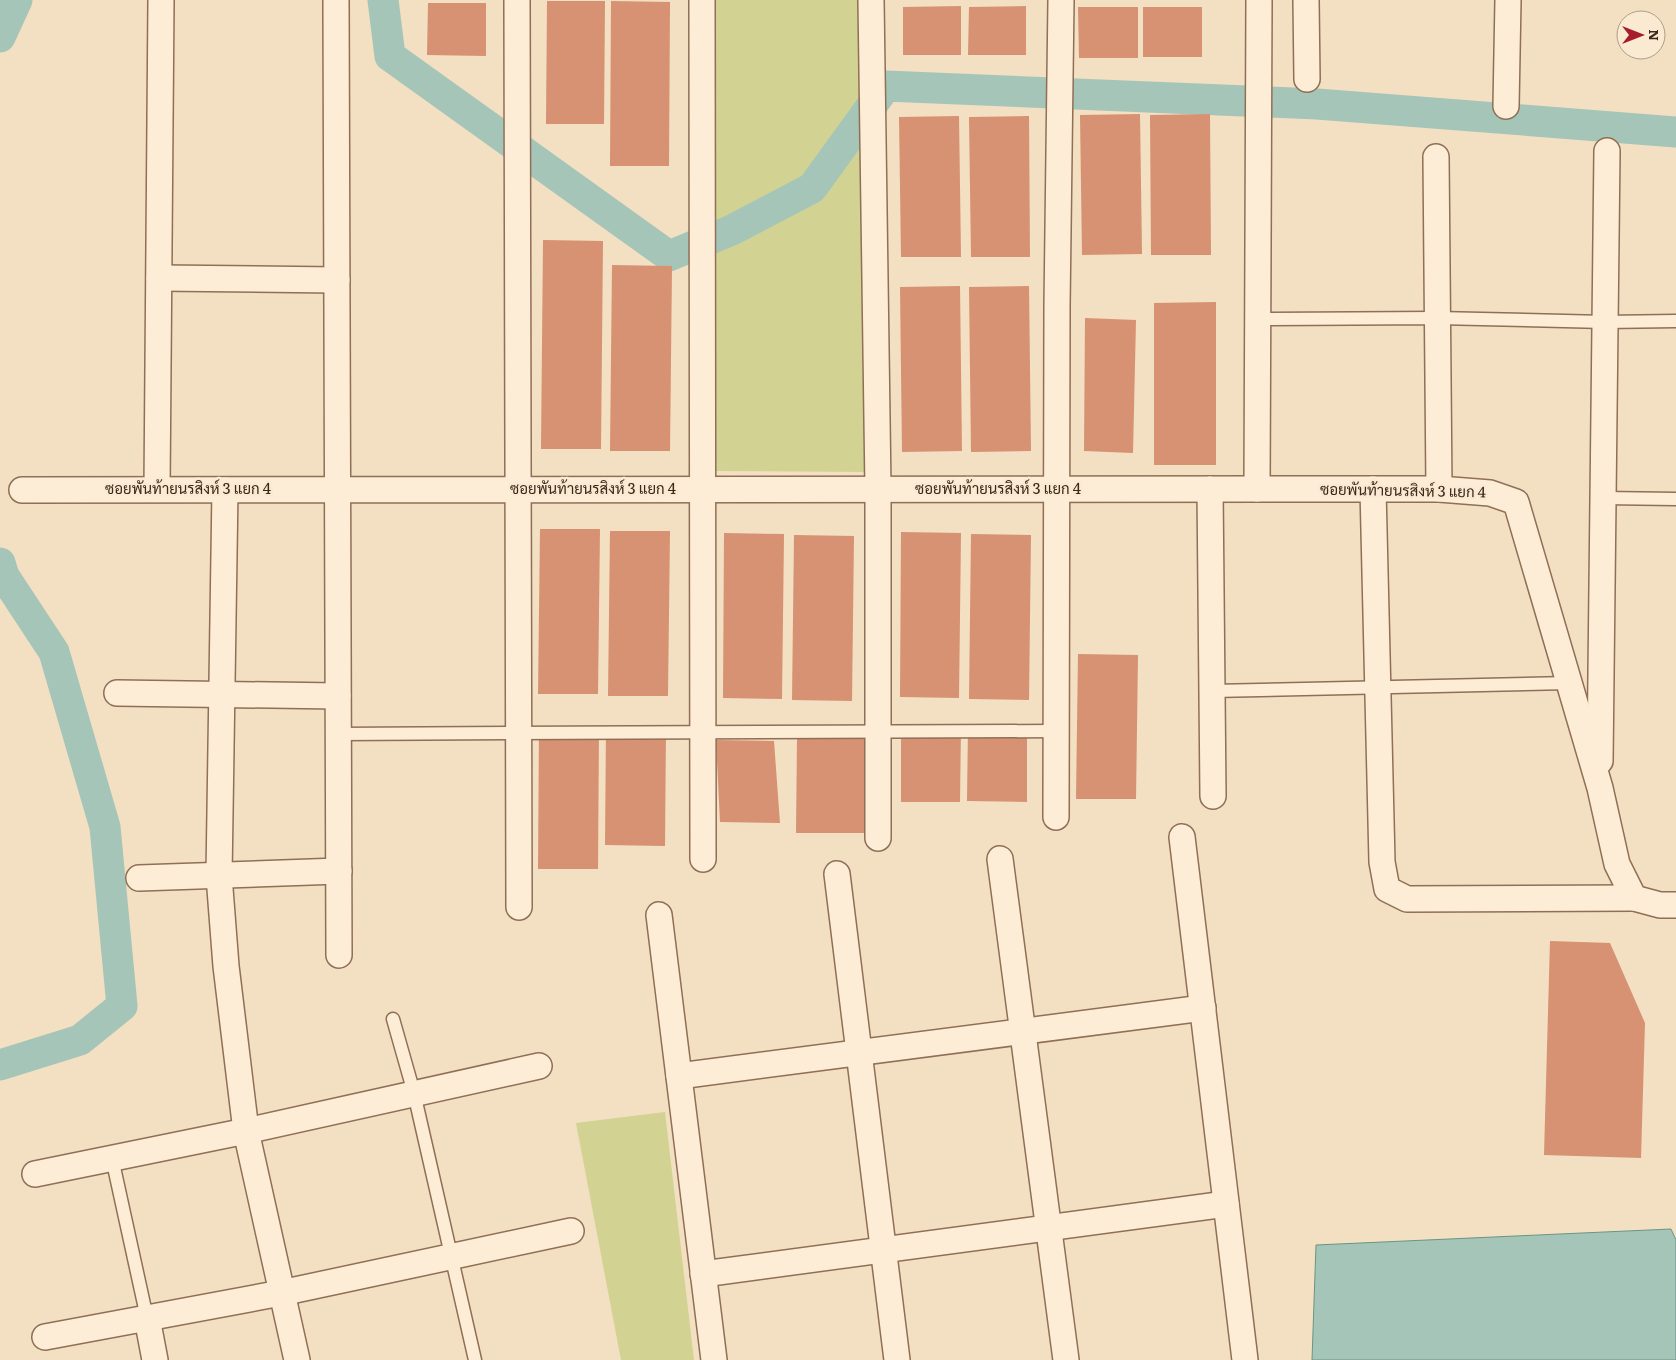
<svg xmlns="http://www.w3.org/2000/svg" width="1676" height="1360" viewBox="0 0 1676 1360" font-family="Literata,Sarabun,serif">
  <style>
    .green { fill: #d2d393 }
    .water { fill: #a4c5b8; stroke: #699586 }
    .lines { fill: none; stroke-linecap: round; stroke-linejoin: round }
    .canal { stroke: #a4c5b8; stroke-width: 31 }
    .building { fill: #d69272 }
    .lane-casing { stroke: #8f6f56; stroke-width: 15 }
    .street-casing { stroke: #8f6f56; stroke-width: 28 }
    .lane { stroke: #fdedd6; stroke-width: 12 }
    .street { stroke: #fdedd6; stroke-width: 25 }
    .labels { text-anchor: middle; stroke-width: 5; stroke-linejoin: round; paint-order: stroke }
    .street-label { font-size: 15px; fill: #3d291c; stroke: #faead2 }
  </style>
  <rect width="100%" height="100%" fill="#f3dfc1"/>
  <g class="green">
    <polygon points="715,0 866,0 864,472 713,471"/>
    <polygon points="665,1112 694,1360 621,1360 576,1123"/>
  </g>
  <polygon class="water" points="1671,1229 1676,1240 1676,1360 1312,1360 1316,1245"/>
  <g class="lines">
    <g class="canal">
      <polyline points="383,0 390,56 669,256 732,230 812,188 886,86 1317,104 1676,132"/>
      <polyline points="0,37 17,0"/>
      <polyline points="0,563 4,576 54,652 105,827 122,1006 80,1040 0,1065"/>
    </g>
  </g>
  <g class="building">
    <polygon points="547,1 605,1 604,124 546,124"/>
    <polygon points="611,1 670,2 669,166 610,166"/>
    <polygon points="428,3 486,3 486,56 427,55"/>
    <polygon points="961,6 961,55 903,55 903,7"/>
    <polygon points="1026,6 1026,55 968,55 969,7"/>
    <polygon points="1078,7 1138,7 1138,58 1079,58"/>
    <rect x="1143" y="7" width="59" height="50"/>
    <polygon points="1140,114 1142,254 1082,255 1080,115"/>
    <polygon points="1210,114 1211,255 1151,255 1150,115"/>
    <polygon points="959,116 961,257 901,257 899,117"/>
    <polygon points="1029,116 1030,257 971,257 969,117"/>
    <polygon points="543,240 603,241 601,449 541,449"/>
    <polygon points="612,265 672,266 670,451 610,451"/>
    <polygon points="960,286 962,451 902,452 900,287"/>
    <polygon points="1029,286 1031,451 971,452 969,287"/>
    <polygon points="1216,302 1216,465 1154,465 1154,303"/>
    <polygon points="1085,318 1136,320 1133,453 1084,451"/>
    <polygon points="540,529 600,529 598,694 538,694"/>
    <polygon points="610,531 670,531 668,696 608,696"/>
    <polygon points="901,532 961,533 959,698 900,697"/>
    <polygon points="724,533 784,534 782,699 723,698"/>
    <polygon points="971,534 1031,535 1029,700 969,699"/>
    <polygon points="794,535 854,536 852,701 792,700"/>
    <polygon points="1078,654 1138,655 1136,799 1076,799"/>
    <polygon points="539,726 599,727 598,869 538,869"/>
    <polygon points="606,726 666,727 665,846 605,845"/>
    <polygon points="968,726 1027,727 1027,802 967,801"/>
    <polygon points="901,727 961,728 960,802 901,802"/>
    <polygon points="797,739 865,739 865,833 796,833"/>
    <polygon points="716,740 774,741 780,823 720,822"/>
    <polygon points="1550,941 1610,943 1645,1023 1641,1158 1544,1155"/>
  </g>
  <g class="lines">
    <g class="lane-casing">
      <g id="lane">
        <polyline points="1257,319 1437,318 1605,322 1676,321"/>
        <polyline points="1603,498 1676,499"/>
        <polyline points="1212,691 1569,683"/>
        <path d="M338,734C577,731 817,733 1056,731"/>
        <polyline points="393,1019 414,1093 475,1360"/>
        <polyline points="112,1158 147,1318"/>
      </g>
    </g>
    <g class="street-casing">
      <g id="street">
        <polyline points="336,0 339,955"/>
        <polyline points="517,0 519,907"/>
        <polyline points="702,0 703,859"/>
        <polyline points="871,0 878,489 878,838"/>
        <polyline points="1306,0 1307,79"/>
        <polyline points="1506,106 1508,0"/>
        <polyline points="1436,157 1439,489"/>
        <polyline points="159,278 337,280"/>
        <polyline points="157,489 161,0"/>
        <polyline points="1210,489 1213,796"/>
        <polyline points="1257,489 1259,0"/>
        <polyline points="1373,489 1382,862 1387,889 1407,899 1634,898"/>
        <polyline points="22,490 1439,489 1490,493 1516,502 1600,788 1617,864 1634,898 1660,905 1676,905"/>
        <polyline points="225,490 219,876 226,966 246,1131 297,1360"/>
        <polyline points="117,693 338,696"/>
        <polyline points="1600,761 1607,151"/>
        <polyline points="1056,817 1057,306 1061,0"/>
        <polyline points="1182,837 1245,1360"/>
        <polyline points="1000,859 1066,1360"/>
        <polyline points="837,874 897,1360"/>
        <polyline points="139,878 339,871"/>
        <polyline points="659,915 714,1360"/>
        <polyline points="679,1076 1203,1008"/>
        <polyline points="35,1174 246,1131 539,1066"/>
        <polyline points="703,1274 1226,1204"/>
        <polyline points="147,1318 155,1360"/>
        <polyline points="45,1337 281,1293 571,1231"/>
      </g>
    </g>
    <use href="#lane" class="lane"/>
    <use href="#street" class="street"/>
  </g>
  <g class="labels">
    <g class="street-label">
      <text x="188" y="494">ซอยพันท้ายนรสิงห์ 3 แยก 4</text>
      <text x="593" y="494">ซอยพันท้ายนรสิงห์ 3 แยก 4</text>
      <text x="998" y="494">ซอยพันท้ายนรสิงห์ 3 แยก 4</text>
      <text transform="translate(1403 491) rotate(1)" y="5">ซอยพันท้ายนรสิงห์ 3 แยก 4</text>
    </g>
  </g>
  <g transform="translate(1641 35) rotate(90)"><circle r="24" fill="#faead2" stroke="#ae9d89"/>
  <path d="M0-4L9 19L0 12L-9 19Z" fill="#a61e2d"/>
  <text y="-8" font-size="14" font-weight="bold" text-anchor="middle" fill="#3d291c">N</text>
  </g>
</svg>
